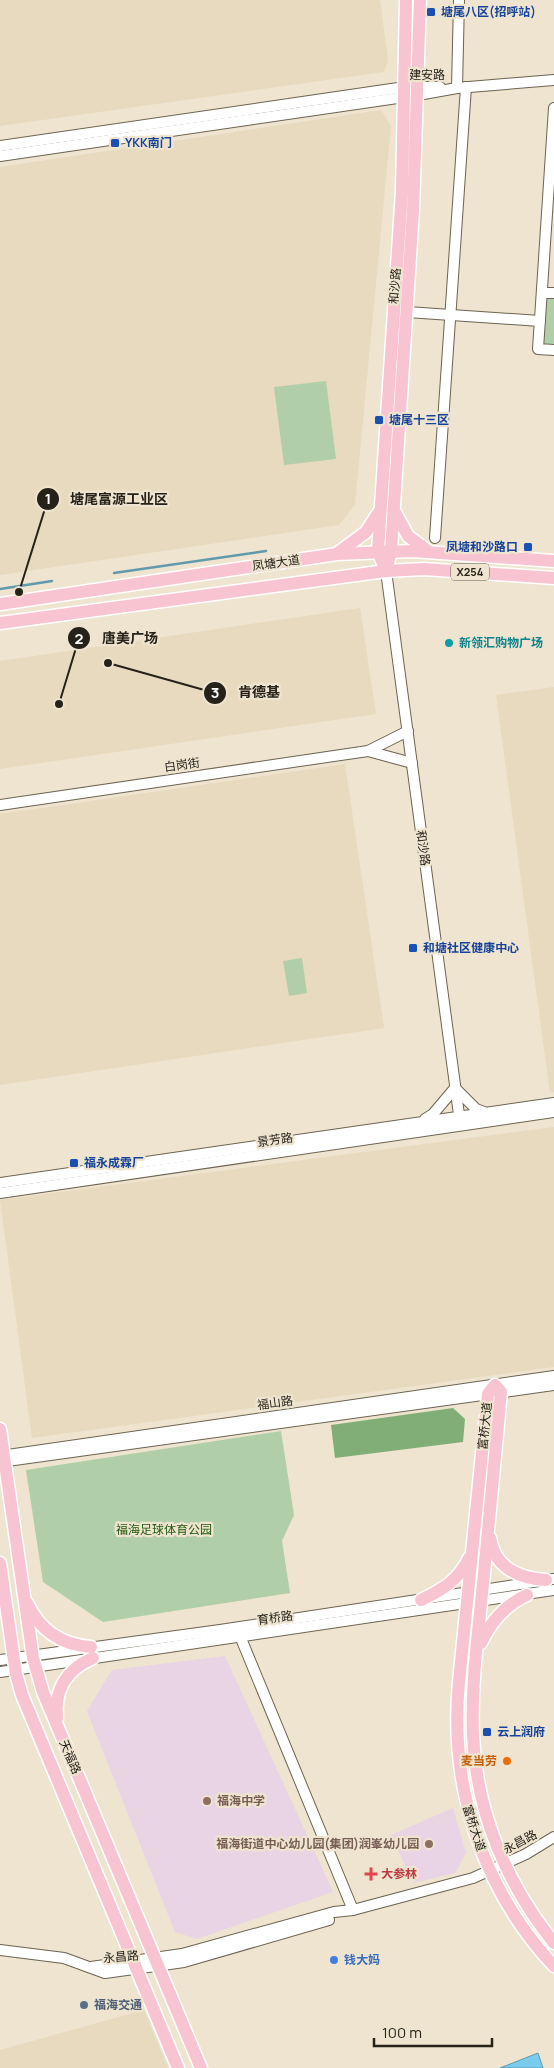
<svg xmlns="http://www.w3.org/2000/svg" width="554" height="2068" viewBox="0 0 554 2068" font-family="Manrope,'Noto Sans SC',sans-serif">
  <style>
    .built { fill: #e8dabe }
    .education { fill: #e8d4e4 }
    .green { fill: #b0cfa8 }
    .forest { fill: #81ae76 }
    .water { fill: #7accec; stroke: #6199ad }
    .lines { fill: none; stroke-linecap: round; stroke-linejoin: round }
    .stream { stroke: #6199ad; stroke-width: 2.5 }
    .minor-casing { stroke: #6c6351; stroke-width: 12 }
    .major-casing { stroke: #fff; stroke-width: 15 }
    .minor { stroke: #fff; stroke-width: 10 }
    .major { stroke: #f8c4d1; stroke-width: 12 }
    .transit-dot { fill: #1a4fb4; stroke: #eee4cf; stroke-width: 2 }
    .culture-dot { fill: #0f9aa8; stroke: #eee4cf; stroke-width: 2 }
    .food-dot { fill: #e8710a; stroke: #eee4cf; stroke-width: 2 }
    .education-dot { fill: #8d6e63; stroke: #eee4cf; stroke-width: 2 }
    .health-dot { fill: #e0444e; stroke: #eee4cf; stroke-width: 2 }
    .shop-dot { fill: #3f7fe0; stroke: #eee4cf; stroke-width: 2 }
    .service-dot { fill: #5c6f8a; stroke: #eee4cf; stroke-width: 2 }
    .labels { text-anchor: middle; stroke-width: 4.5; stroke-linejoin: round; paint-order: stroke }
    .shield { fill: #eee4cf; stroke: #625c50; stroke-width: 1 }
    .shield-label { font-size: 11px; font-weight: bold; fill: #26221a }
    .transit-label { font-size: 12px; font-weight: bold; fill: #164399; stroke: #eee4cf; text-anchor: start }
    .street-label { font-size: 12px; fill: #26221a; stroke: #eee4cf }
    .culture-label { font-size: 12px; font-weight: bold; fill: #0d838f; stroke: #eee4cf; text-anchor: start }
    .park-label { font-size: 12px; fill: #20590c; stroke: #eee4cf }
    .food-label { font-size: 12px; font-weight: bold; fill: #c56008; stroke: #eee4cf; text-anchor: end }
    .education-label { font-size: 12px; font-weight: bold; fill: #785e54; stroke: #eee4cf; text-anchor: start }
    .health-label { font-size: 12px; font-weight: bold; fill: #be3a42; stroke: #eee4cf; text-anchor: start }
    .shop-label { font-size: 12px; font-weight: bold; fill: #366cbe; stroke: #eee4cf; text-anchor: start }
    .service-label { font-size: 12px; font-weight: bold; fill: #4e5e75; stroke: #eee4cf; text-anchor: start }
    .leader { fill: none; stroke: #26221a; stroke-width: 2 }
    .callout-dot { fill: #26221a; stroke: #eee4cf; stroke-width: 2 }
    .mark-label { font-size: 15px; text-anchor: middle; font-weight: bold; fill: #fff }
    .callout-label { font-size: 14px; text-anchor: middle; font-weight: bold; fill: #26221a; stroke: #eee4cf; stroke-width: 4.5; stroke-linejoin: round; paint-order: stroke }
  </style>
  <rect width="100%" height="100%" fill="#eee4cf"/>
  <g class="built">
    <polygon points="0,0 380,0 388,60 384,72 0,126"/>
    <polygon points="381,110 391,126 355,505 339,525 0,575 0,167"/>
    <polygon points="360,608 376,714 0,769 0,661"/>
    <polygon points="554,687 554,1092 550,1093 496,695"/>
    <polygon points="345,764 384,1028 0,1085 0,814"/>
    <polygon points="554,1127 554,1367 32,1438 0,1200"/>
    <polygon points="144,2010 168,2068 0,2068 0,2050"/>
  </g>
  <g class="education">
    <polygon points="225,1656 333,1892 197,1939 175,1932 87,1711 112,1670"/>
    <polygon points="453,1808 466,1853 455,1873 413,1883 391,1835"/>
  </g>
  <g class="green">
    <polygon points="545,296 554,297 554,347 542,346"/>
    <polygon points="326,381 336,459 284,465 274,387"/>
    <polygon points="302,958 307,993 289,996 283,961"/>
    <polygon points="281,1431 294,1515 282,1541 290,1593 103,1622 43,1582 26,1470"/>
  </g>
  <polygon class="forest" points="453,1408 465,1419 463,1442 335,1458 331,1425"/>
  <polygon class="water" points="538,2053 543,2068 500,2068"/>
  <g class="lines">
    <g class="stream">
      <polyline points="114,573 266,551"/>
      <polyline points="0,589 52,581"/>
    </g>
    <g class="minor-casing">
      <g id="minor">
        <polyline points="457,88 459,0"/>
        <polyline points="554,108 538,349 554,350"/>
        <polyline points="0,146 405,87 440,87"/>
        <polyline points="0,156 418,95 457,88 554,80"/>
        <polyline points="542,293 554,293"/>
        <polyline points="407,312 540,321"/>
        <polyline points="435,538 466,87"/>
        <polyline points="386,571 460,1122"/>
        <polyline points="368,751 412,763"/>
        <polyline points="0,805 368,751 408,731"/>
        <polyline points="425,1119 433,1114 455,1088 476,1109 484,1112"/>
        <polyline points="0,1183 554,1103"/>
        <polyline points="0,1193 554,1112"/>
        <polyline points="0,1456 554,1376"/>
        <polyline points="0,1462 554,1385"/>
        <polyline points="240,1636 353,1910"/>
        <polyline points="0,1660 220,1630 554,1579"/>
        <polyline points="0,1672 554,1590"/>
        <polyline points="0,1950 64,1958 105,1973 184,1962 329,1920"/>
        <polyline points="91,1967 182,1954 334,1912 353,1910 473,1878 526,1854 554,1837"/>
      </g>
    </g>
    <g class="major-casing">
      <g id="major">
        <polyline points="395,512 408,536 428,551"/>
        <polyline points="339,552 366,532 379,512"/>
        <polyline points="386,571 378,551 402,191 406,0"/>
        <polyline points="386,571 391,551 413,210 420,0"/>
        <polyline points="0,604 337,554 412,551 554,561"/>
        <polyline points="0,623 386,571 424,569 554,578"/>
        <polyline points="0,1429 33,1658 43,1692 201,2068"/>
        <path d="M490,1538C495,1568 518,1578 546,1580"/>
        <polyline points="0,1563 16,1674 22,1695 178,2068"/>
        <path d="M421,1600C442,1590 459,1580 469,1558"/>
        <path d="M27,1603C40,1631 62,1645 91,1647"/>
        <path d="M481,1643C491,1621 505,1605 527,1595"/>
        <path d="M57,1718C54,1690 67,1669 93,1658"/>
        <path d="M554,1943C507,1885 476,1812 473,1735C471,1685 478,1634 483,1584C489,1520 495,1456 501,1392L495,1385L488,1394L459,1682C449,1786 482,1889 554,1966"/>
      </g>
    </g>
    <use href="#minor" class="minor"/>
    <use href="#major" class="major"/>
  </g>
  <g class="transit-dot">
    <rect x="426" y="7" width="10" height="10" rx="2.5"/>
    <rect x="110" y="138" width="10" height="10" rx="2.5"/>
    <rect x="374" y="415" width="10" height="10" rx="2.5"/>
    <rect x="523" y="542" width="10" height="10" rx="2.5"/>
    <rect x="408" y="943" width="10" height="10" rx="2.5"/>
    <rect x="69" y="1158" width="10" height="10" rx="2.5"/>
    <rect x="482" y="1727" width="10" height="10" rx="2.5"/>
  </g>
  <circle class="culture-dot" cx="449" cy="643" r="5"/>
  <circle class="food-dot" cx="507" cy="1761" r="5"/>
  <g class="education-dot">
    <circle cx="207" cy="1801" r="5"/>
    <circle cx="429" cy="1844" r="5"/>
  </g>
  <path class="health-dot" d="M368.5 1866.5h5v5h5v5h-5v5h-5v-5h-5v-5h5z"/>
  <circle class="shop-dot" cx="334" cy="1960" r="5"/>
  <circle class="service-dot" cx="84" cy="2005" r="5"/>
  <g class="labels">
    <rect class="shield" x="451" y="563.5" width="38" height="17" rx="4"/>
    <g class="shield-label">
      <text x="470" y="576">X254</text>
    </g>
    <g class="transit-label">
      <text x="441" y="16">塘尾八区(招呼站)</text>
      <text x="125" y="147">YKK南门</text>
      <text x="389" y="424">塘尾十三区</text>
      <text x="518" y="551" text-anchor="end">凤塘和沙路口</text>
      <text x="423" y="952">和塘社区健康中心</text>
      <text x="84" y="1167">福永成霖厂</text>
      <text x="497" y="1736">云上润府</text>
    </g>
    <g class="street-label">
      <text x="427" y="79">建安路</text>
      <text transform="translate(395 286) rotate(-86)" y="4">和沙路</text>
      <text transform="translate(276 563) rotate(-8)" y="4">凤塘大道</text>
      <text transform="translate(182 765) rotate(-8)" y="4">白岗街</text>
      <text transform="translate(423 848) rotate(82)" y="4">和沙路</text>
      <text transform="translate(275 1140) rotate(-8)" y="4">景芳路</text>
      <text transform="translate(275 1403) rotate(-8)" y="4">福山路</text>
      <text transform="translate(485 1426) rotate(-84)" y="4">富桥大道</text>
      <text transform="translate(275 1618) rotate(-8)" y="4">育桥路</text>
      <text transform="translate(70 1757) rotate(67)" y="4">天福路</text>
      <text transform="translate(474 1828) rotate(72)" y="4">富桥大道</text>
      <text transform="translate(520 1842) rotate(-28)" y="4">永昌路</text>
      <text transform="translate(121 1957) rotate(-5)" y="4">永昌路</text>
    </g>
    <g class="culture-label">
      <text x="459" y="647">新领汇购物广场</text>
    </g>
    <g class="park-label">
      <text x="164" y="1534">福海足球体育公园</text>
    </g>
    <g class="food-label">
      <text x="497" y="1765">麦当劳</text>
    </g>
    <g class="education-label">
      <text x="217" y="1805">福海中学</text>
      <text x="419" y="1848" text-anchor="end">福海街道中心幼儿园(集团)润峯幼儿园</text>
    </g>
    <g class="health-label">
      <text x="381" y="1878">大参林</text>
    </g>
    <g class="shop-label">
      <text x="344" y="1964">钱大妈</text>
    </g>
    <g class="service-label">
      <text x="94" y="2009">福海交通</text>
    </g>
  </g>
  <path class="leader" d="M19 592L48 499M59 704L79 638M108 663L215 693"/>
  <g class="callout-dot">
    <circle cx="19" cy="592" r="5"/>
    <circle cx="59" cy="704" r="5"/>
    <circle cx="108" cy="663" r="5"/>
    <circle cx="48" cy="499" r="12"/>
    <circle cx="79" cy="638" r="12"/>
    <circle cx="215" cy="693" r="12"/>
  </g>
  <g class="mark-label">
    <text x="48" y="504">1</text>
    <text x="79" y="644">2</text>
    <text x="215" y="698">3</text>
  </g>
  <g class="callout-label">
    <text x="119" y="504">塘尾富源工业区</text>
    <text x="130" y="643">唐美广场</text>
    <text x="259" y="697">肯德基</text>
  </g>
  <path d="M374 2038v8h118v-8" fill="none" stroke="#26221a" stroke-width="2.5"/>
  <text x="382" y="2038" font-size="15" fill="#26221a" stroke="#eee4cf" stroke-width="4" paint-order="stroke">100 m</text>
</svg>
